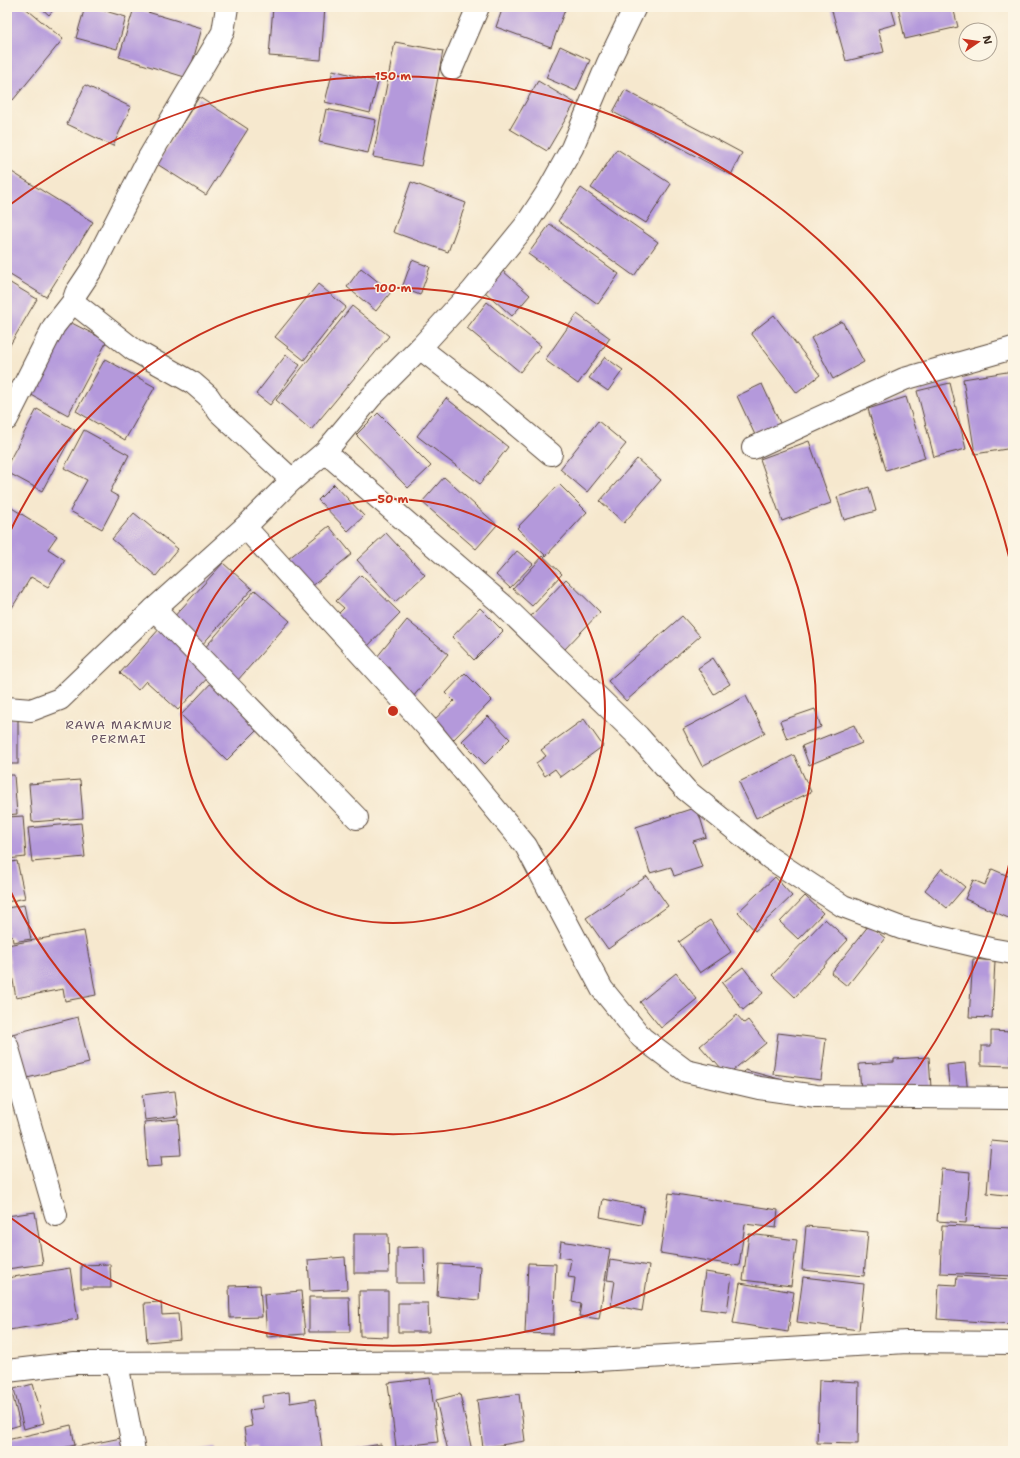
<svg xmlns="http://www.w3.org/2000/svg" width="1020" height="1458" viewBox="0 0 1020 1458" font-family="'Shantell Sans',sans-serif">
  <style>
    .building { fill: #b499db }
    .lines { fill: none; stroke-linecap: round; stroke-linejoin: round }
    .street-casing { stroke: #574638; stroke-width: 24 }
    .street { stroke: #fff; stroke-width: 22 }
    .ring { fill: none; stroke: #c8321e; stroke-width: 2 }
    .labels { text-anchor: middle; stroke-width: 3; stroke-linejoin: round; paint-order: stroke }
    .quarter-label { font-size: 12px; letter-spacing: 1px; fill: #655160; stroke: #fcf5e5 }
    .centre { fill: #c8321e; stroke: #fcf5e5; stroke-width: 2 }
    .ring-label { font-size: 12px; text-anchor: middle; font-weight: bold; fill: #c8321e; stroke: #fcf5e5; stroke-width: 3; stroke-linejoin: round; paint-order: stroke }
  </style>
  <rect width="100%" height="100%" fill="#fcf5e5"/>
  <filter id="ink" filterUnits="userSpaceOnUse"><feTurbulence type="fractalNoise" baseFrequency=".025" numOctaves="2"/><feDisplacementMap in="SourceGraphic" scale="8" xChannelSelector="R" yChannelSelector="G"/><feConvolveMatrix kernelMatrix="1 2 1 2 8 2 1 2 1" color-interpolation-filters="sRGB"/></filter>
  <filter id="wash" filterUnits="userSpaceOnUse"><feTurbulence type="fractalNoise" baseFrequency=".012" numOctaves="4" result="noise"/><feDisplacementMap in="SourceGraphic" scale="16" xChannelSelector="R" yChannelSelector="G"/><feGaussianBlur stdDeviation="0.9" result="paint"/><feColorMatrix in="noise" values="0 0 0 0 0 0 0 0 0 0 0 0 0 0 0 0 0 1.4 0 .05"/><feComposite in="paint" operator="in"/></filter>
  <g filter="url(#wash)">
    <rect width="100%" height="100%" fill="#f6e8ce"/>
    <g id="blocks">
      <g class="building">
        <polygon points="7,7 24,7 63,39 13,100 7,96"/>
        <polygon points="40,7 56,7 49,15"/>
        <polygon points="85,7 91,7 126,17 117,49 76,38"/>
        <polygon points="273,7 325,7 321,60 269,56"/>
        <polygon points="503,7 566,7 551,47 496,27"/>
        <polygon points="831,7 891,7 896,24 878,29 884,52 846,61"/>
        <polygon points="898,7 953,7 958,27 905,39"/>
        <polygon points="134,8 202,28 188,78 119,57"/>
        <polygon points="395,42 443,51 421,166 373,157"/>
        <polygon points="560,46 590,60 576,91 546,78"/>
        <polygon points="333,70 378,82 370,113 325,102"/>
        <polygon points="538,81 575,103 547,151 510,129"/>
        <polygon points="85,85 131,107 113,146 67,124"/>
        <polygon points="625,90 742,153 731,175 613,112"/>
        <polygon points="199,97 248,129 206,195 157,164"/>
        <polygon points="326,109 376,120 368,153 319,142"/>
        <polygon points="617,149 671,184 646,223 591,188"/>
        <polygon points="7,169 93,222 46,297 7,273"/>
        <polygon points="411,182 466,203 448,252 393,232"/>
        <polygon points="581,188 658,242 634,276 558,221"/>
        <polygon points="550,224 619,274 598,304 528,254"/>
        <polygon points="412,260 430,267 420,295 402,288"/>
        <polygon points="361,268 391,292 376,311 347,287"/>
        <polygon points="503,271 530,295 512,316 485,292"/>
        <polygon points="7,281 37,299 7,350"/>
        <polygon points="318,284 346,307 304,360 275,337"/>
        <polygon points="487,302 541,346 520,372 467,328"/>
        <polygon points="352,306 389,336 311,430 276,400"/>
        <polygon points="577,314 610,338 578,384 545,360"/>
        <polygon points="774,315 820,375 797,393 751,333"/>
        <polygon points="64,319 107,341 68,415 26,392"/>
        <polygon points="842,321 864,362 833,379 811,338"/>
        <polygon points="286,355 300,365 270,405 256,394"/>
        <polygon points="605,357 623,370 608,391 589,378"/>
        <polygon points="105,359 155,387 125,440 76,411"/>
        <polygon points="1013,371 1013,448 975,454 963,379"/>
        <polygon points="950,383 966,449 934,457 917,391"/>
        <polygon points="762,384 780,423 755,435 737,396"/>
        <polygon points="906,397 925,458 886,470 868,409"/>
        <polygon points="446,398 508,447 480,484 417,436"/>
        <polygon points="37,409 75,430 42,491 7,472 7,465"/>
        <polygon points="378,413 431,466 408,488 356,435"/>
        <polygon points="598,421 626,444 587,492 560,469"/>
        <polygon points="84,430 129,455 110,492 119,497 102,529 70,511 87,480 64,468"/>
        <polygon points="809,441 831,503 782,521 760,459"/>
        <polygon points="637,459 661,480 624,523 600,501"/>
        <polygon points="444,477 497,525 476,549 422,502"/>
        <polygon points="334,484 364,516 348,531 318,500"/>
        <polygon points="559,484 587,512 546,556 517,528"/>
        <polygon points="869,487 876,511 844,520 837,497"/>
        <polygon points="7,505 57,536 48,549 65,560 48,587 31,577 10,611 7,609"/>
        <polygon points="134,513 178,549 156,576 112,539"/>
        <polygon points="329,526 352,554 311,587 288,559"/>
        <polygon points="386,533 425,575 395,602 357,560"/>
        <polygon points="517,551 533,564 510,588 496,575"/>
        <polygon points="543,556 562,574 532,606 513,589"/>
        <polygon points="223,563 252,589 200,647 171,620"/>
        <polygon points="361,575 400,613 362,652 331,621 344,608 336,601"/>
        <polygon points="566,579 600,612 564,650 530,617"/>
        <polygon points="255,590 290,621 237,681 203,650"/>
        <polygon points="480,608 503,631 474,660 452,637"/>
        <polygon points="682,616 700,636 626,701 608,681"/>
        <polygon points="407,620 448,654 413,697 372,663"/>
        <polygon points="161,627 212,673 178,710 146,681 138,690 120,673"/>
        <polygon points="713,658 730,684 714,694 698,668"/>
        <polygon points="465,673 492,700 453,740 433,721 454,701 446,693"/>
        <polygon points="213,681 260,727 227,760 181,715"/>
        <polygon points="746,696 765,733 702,766 683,729"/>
        <polygon points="815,709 821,727 787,739 780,721"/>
        <polygon points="488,716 510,739 485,764 462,741"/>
        <rect x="7" y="719" width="11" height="45"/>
        <polygon points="584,719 603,746 561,777 555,769 545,776 536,763 546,756 541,750"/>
        <polygon points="854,725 862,743 809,765 802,746"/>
        <polygon points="794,755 811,792 756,818 739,782"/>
        <polygon points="7,775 14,775 17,814 7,815"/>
        <polygon points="80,780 83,818 32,822 29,784"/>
        <polygon points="697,807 706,837 693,841 702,867 674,876 671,867 650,873 636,827"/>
        <polygon points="23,816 26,857 7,859 7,817"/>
        <polygon points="81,823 85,857 32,862 28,828"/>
        <polygon points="17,861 25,898 7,902 7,863"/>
        <polygon points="942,868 965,887 947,908 925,890"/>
        <polygon points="992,869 1013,878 1013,920 965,899 973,880 985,885"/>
        <polygon points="647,876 668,906 608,949 586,918"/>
        <polygon points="775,877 792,896 755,931 738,912"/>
        <polygon points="805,896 823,913 798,939 780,922"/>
        <polygon points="24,905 31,939 13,942 12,936 7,937 7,908"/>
        <polygon points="825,919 848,940 795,997 772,975"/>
        <polygon points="710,920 731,952 700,973 679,942"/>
        <polygon points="869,925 885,938 847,986 831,973"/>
        <polygon points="84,931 96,995 65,1001 63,989 16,998 7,945"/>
        <polygon points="973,959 995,961 992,1018 969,1017"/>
        <polygon points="743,967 763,993 743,1010 722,983"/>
        <polygon points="676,973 697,999 661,1028 640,1002"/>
        <polygon points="737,1015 744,1023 748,1020 766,1043 727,1075 715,1061 714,1062 700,1046"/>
        <polygon points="78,1017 89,1063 23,1079 12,1034"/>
        <polygon points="991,1031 1012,1032 1011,1066 981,1065 981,1046 991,1046"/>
        <polygon points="778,1033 826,1039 821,1080 773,1074"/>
        <polygon points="929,1057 931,1088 861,1092 859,1064 894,1062 894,1059"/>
        <polygon points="965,1063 968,1095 950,1096 947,1065"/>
        <polygon points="745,1070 783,1080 780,1090 742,1080"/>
        <polygon points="175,1091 178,1116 145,1120 142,1095"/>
        <polygon points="178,1119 181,1155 161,1156 162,1166 147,1167 144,1122"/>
        <polygon points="991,1141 1013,1143 1013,1196 987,1193"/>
        <polygon points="941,1169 970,1172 966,1223 937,1221"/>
        <polygon points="669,1193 778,1210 776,1228 745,1224 739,1266 660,1253"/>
        <polygon points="603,1199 644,1207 641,1225 600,1217"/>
        <polygon points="35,1212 43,1264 7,1269 7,1216"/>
        <polygon points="942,1225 1013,1228 1013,1276 940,1273"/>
        <polygon points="806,1226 868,1232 864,1276 802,1270"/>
        <polygon points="354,1234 388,1234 389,1273 354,1273"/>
        <polygon points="749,1234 797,1240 791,1286 743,1280"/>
        <polygon points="561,1241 610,1249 599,1319 579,1316 581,1304 572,1302 575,1278 568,1277 571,1259 559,1257"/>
        <polygon points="424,1247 425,1283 397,1283 397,1248"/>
        <polygon points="345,1257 347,1289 310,1291 308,1260"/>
        <polygon points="610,1260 649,1266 642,1311 611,1305 615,1281 607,1280"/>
        <polygon points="528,1263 556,1264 553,1334 525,1333"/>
        <polygon points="110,1264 111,1288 81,1288 81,1265"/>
        <polygon points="439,1264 481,1266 479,1300 437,1296"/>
        <polygon points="70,1268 78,1319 9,1330 7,1316 7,1278"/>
        <polygon points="705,1272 732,1276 727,1312 700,1309"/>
        <polygon points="957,1276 1013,1279 1013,1324 937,1319 939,1284 956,1285"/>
        <polygon points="803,1277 864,1284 859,1330 797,1322"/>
        <polygon points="740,1283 794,1292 788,1332 733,1323"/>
        <polygon points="260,1285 262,1317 230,1318 229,1286"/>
        <polygon points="301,1291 305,1334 267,1337 264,1294"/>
        <polygon points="359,1291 388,1291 388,1337 360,1336"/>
        <polygon points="309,1297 349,1297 350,1332 309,1332"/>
        <polygon points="161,1302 162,1315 178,1314 180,1339 147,1342 144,1303"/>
        <polygon points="398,1303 428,1303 429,1332 398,1332"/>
        <polygon points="430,1378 438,1442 396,1447 388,1383"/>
        <polygon points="819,1380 859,1382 858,1444 817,1443"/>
        <polygon points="33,1384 44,1423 24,1429 14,1389"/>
        <polygon points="11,1389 20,1425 7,1429 7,1390"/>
        <polygon points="289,1392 290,1403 315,1399 322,1447 293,1451 257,1451 256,1447 247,1448 244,1428 252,1426 249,1410 263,1408 262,1396"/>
        <polygon points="460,1394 472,1451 448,1451 436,1400"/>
        <polygon points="519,1394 525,1441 483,1448 477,1400"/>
        <polygon points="71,1425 75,1445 51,1451 7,1451 7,1440"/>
        <polygon points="126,1437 129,1451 61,1451 61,1450"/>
        <polygon points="381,1444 382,1451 346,1451 346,1450"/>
        <polygon points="215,1447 216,1451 197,1451 197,1450"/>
      </g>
    </g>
  </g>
  <g filter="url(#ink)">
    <use href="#blocks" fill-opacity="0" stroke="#574638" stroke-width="1"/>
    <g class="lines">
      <g class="street-casing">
        <g id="street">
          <polyline points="452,68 478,7"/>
          <polyline points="73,302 134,350 193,383 208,396 219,412 292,480"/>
          <polyline points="420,348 488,401 551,454"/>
          <polyline points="7,419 54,326 73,302 76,293 92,269 148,159 223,32 227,7"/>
          <polyline points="753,448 904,379 1013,348"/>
          <polyline points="325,452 503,605 638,736 686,790 770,858 843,906 901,928 990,949 1013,953"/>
          <polyline points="245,527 429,729 526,846 602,989 642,1038 686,1071 759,1088 816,1096 1013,1098"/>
          <polyline points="154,609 357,818"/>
          <polyline points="7,708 31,710 60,699 154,609 245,527 292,480 325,452 371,397 420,348 472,291 525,226 548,191 572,148 608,63 635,7"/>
          <polyline points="7,1045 56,1215"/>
          <polyline points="117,1363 134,1451"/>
          <polyline points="7,1371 75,1363 580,1361 907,1342 1013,1343"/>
        </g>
      </g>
      <use href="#street" class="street"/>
    </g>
  </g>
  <g class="ring">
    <circle cx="393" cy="711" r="212"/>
    <path d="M8 536A423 423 0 1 1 8 886"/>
    <path d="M1013 848A635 635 0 0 1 11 1218M11 204A635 635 0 0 1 1013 574"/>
  </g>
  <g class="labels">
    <g class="quarter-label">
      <text x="119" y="729">RAWA MAKMUR<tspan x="119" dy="14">PERMAI</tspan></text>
    </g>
  </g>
  <circle cx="393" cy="711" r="6" class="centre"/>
  <g class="ring-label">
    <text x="393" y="80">150 m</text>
    <text x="393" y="292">100 m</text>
    <text x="393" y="503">50 m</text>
  </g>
  <rect width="1020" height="1458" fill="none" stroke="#fcf5e5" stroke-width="24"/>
  <g transform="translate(978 42) rotate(77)"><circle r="19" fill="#fcf5e5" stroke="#afa495"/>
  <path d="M0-3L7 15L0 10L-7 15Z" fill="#c8321e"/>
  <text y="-6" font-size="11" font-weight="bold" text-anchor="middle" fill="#3b2a1e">N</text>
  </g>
</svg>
